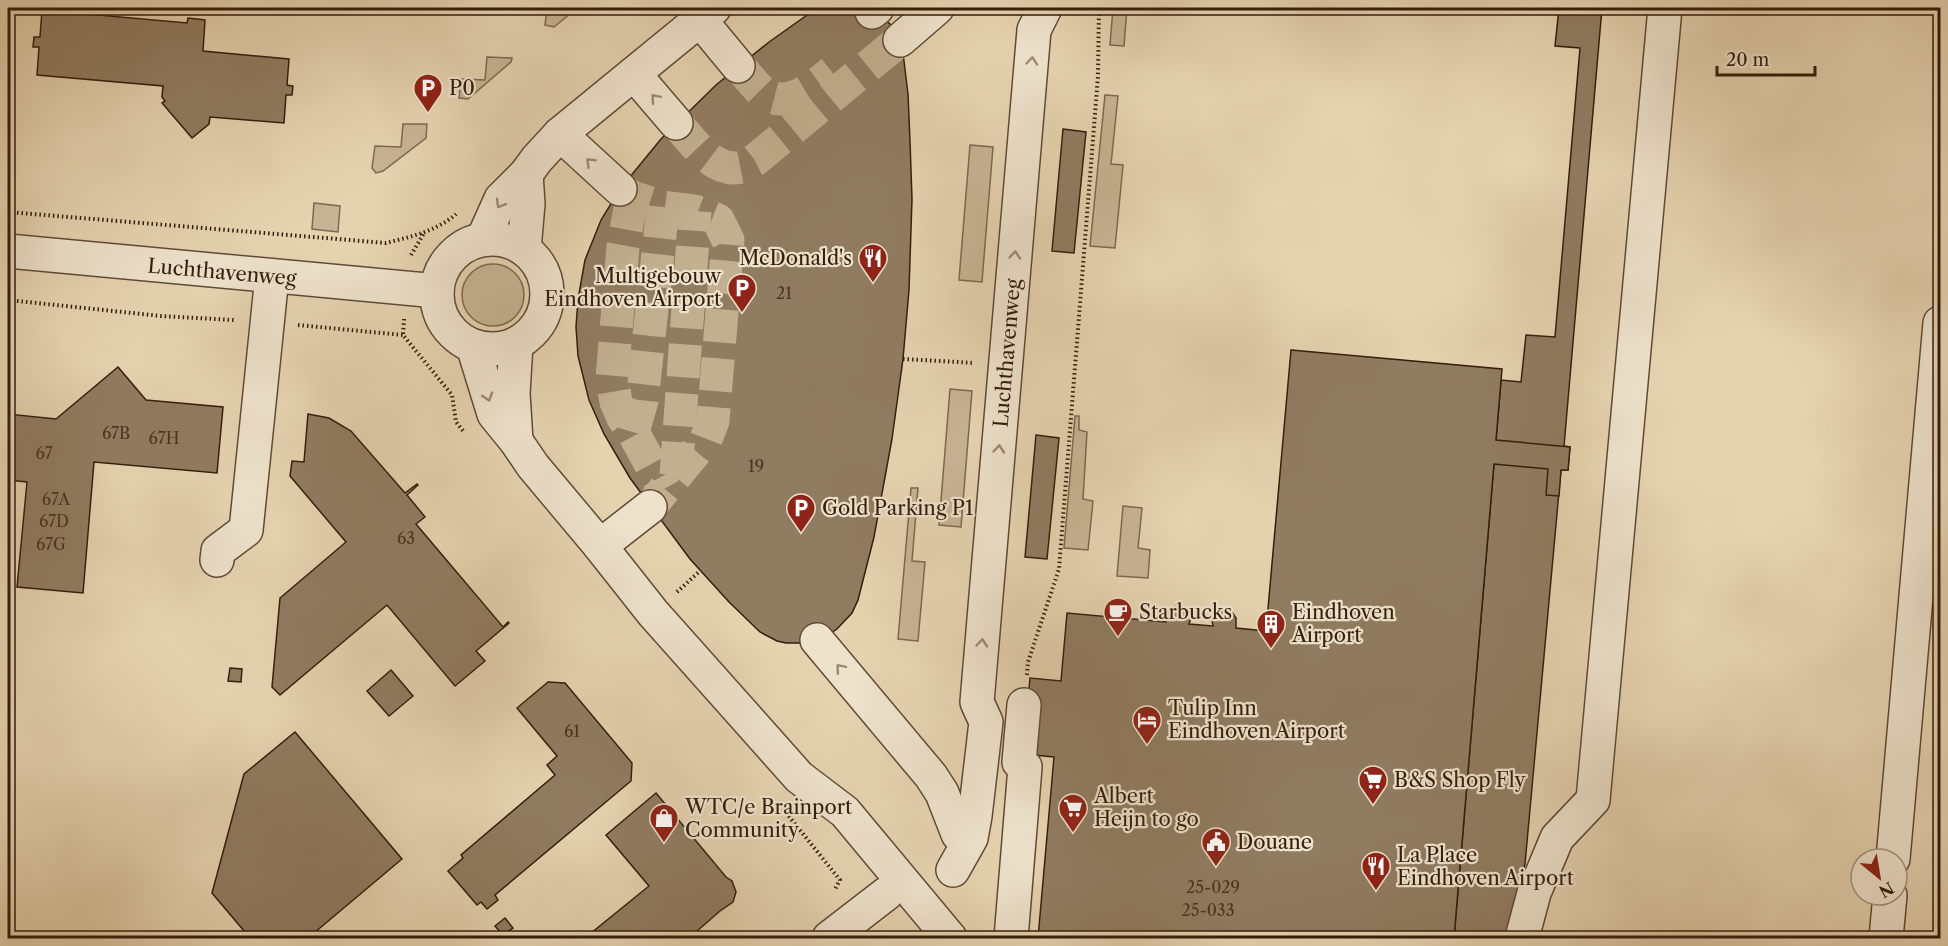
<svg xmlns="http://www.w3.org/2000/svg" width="1948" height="946" viewBox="0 0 1948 946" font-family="'Libre Caslon Text',serif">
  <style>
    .grass { fill: #c7b494; stroke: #7d6850; stroke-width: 1.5 }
    .building { fill: #907c61; stroke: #331d0c; stroke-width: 1.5 }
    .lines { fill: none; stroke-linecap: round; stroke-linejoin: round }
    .minor-tunnel { stroke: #c1af8f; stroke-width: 33; stroke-dasharray: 33 16; stroke-linecap: butt }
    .minor-casing { stroke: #604a35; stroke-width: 36 }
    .path { stroke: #331d0c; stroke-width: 4; stroke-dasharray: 1.5 3; stroke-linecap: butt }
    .minor { stroke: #eee2cc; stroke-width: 33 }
    .oneway { stroke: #9a8976 }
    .labels { text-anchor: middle; stroke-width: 4.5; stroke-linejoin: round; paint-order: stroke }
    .number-label { font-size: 16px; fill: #4a3521 }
    .poi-label { font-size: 20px; fill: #331d0c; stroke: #eee2cc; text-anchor: start }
    .street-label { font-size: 20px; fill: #331d0c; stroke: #eee2cc }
  </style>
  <rect width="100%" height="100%" fill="#e5d3b0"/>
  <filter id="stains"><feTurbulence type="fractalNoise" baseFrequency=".00333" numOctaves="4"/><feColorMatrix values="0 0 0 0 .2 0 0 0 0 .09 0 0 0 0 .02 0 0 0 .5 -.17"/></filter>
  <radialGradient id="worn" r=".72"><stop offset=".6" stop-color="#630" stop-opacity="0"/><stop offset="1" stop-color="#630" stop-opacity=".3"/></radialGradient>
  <g class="grass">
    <polygon points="547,8 577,8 554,27 545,25"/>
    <polygon points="1113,8 1127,8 1124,46 1110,45"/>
    <polygon points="487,57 512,58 511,62 468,99 459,98 461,79 485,80"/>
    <polygon points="1105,95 1118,96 1111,164 1123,165 1115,248 1090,246"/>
    <polygon points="403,124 427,124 426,138 383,171 376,173 372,168 375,146 401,147"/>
    <polygon points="970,145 993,147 982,282 959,280"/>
    <polygon points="314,203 340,206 338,232 312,229"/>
    <circle cx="493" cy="295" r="31"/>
    <polygon points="950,389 972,391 961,527 939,525"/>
    <polygon points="1075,416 1079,416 1079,430 1087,432 1083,499 1093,501 1088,550 1064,548"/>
    <polygon points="911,488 918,488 912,561 925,562 918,641 898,639"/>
    <polygon points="1123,506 1142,508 1138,548 1150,550 1148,578 1117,576"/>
  </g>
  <g class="building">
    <polygon points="823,8 865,8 879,15 890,24 902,45 908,94 910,141 912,199 909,290 903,359 892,439 874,537 858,600 852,613 837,629 825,637 809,643 786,643 777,641 760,632 729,602 690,559 630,478 604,434 589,400 578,356 576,327 578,299 585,260 601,220 620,189 661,139 716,85 769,42 813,11"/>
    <polygon points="1559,8 1602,8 1564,446 1570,447 1568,470 1561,470 1525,864 1505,938 1454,938 1501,380 1521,382 1526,335 1555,337 1580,48 1555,46"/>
    <polygon points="42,10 187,23 188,18 205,20 203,51 289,59 287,85 293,86 292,95 286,95 284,123 210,117 209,124 192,138 162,103 165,101 162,97 163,86 37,75 39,47 33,47 34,37 40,37"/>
    <polygon points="1063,129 1086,132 1074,253 1052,251"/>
    <polygon points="1291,350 1502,369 1496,440 1570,447 1568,470 1561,470 1559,496 1546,495 1548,469 1494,464 1454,938 1038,938 1054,757 1023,754 1030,678 1061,681 1067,613 1166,622 1168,611 1172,607 1178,606 1187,610 1191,618 1189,624 1213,626 1212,620 1215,614 1220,611 1227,610 1232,612 1236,618 1236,628 1266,631"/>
    <polygon points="118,367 146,400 223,407 217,473 94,462 83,593 17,587 27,482 8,480 8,414 56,419"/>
    <polygon points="308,414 329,418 351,431 405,493 417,484 418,485 407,495 425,517 416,524 503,627 508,622 509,623 476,651 485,661 455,686 387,605 280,695 272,687 280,598 346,542 290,476 292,461 304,462"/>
    <polygon points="1036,435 1059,438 1047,559 1025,557"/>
    <polygon points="230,668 242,669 241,682 228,681"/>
    <polygon points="391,670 413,696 389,716 367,691"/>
    <polygon points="548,682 565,683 632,763 631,781 495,895 498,900 487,909 481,902 477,905 448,871 463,858 461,855 555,775 547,765 557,756 517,708"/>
    <polygon points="295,732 402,859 308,938 250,938 212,893 244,774"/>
    <polygon points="656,793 726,877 732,881 736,892 733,902 720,911 689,938 585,938 649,886 606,835"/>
    <polygon points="505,918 513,928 503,935 495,926"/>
  </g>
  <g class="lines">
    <g class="minor-tunnel">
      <path d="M738,66C746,74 753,83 761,91C786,112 813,87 832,72"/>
      <path d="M676,123C693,141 713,174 742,167C746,165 751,162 755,160L900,40"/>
      <polyline points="620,189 632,197 663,207 695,211 718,220 728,240 713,421 706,439 650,507"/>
      <polyline points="632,197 623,247 612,378 616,402 623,418 633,432 664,489"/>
      <polyline points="633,432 642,401 663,207"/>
      <polyline points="676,475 695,211"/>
    </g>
    <g class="minor-casing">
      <g id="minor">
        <polyline points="872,12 877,8"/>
        <polyline points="700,20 738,66"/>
        <polyline points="900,40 937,8"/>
        <polyline points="634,74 676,123"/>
        <polyline points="560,134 620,189"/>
        <polyline points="483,239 501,199 526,174 537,159 560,134 714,8"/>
        <circle cx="492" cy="294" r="55"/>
        <polyline points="524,249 528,204 526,174"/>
        <polyline points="8,251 437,291"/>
        <polyline points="516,344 513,393 516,441"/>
        <polyline points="473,346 494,414 516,441 533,466 600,546 653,613 799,777 845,812 950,938"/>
        <polyline points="600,546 650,507"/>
        <polyline points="217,560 218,551 246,530 272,276"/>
        <polyline points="817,640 931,776 942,793 958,834"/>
        <polyline points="1893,859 1940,323"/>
        <polyline points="953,870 971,838 975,816 986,722 977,702 1034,30 1045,8"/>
        <polyline points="829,938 886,894"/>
        <polyline points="1011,938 1025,767 1019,762 1024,705"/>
        <polyline points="1522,938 1534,893 1557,838 1593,800 1665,8"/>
        <polyline points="1886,938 1890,895"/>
      </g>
    </g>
    <g class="path">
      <path d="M8,212L386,243C410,237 437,231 456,214"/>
      <polyline points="411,255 424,233"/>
      <polyline points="8,300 161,316 234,320"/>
      <polyline points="404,319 403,335 452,395 456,422 464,432"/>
      <polyline points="298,325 403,335"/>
      <polyline points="903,359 974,363"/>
      <polyline points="677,592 700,571"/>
      <polyline points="1027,675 1028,662 1059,569 1098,76 1099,8"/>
      <polyline points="783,809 840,880 834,891"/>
    </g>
    <use href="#minor" class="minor"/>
  </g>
  <defs><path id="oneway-chevron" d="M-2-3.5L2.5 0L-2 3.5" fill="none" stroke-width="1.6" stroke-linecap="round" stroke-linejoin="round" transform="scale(1.5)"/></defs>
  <g class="oneway">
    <use href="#oneway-chevron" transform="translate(1032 61) rotate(-85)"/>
    <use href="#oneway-chevron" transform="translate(655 98) rotate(-131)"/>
    <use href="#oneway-chevron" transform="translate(590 162) rotate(-136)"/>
    <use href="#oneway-chevron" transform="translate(500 204) rotate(121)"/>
    <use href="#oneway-chevron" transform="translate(1015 255) rotate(-85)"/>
    <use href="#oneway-chevron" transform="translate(488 397) rotate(72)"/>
    <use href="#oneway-chevron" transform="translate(999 449) rotate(-85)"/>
    <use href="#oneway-chevron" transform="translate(982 643) rotate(-85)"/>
    <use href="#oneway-chevron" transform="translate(840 668) rotate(-130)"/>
  </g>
  <defs>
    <g id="parking-pin" transform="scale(1.5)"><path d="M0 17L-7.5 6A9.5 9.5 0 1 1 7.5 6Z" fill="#8f2418" stroke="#eee2cc"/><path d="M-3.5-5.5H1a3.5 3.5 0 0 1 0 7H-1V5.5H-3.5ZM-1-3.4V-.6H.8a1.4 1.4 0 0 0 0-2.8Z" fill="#fff"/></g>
    <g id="restaurant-pin" transform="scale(1.5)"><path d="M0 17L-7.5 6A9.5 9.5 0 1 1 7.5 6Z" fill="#8f2418" stroke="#eee2cc"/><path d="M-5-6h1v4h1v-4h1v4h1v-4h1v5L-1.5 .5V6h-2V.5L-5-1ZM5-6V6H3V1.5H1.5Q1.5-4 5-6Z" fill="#fff"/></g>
    <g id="cafe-pin" transform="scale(1.5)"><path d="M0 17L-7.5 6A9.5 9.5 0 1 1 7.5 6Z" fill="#8f2418" stroke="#eee2cc"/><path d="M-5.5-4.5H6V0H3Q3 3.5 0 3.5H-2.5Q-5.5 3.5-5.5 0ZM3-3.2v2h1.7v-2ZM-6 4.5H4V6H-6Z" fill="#fff"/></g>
    <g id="building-pin" transform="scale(1.5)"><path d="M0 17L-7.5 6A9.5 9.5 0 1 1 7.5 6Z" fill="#8f2418" stroke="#eee2cc"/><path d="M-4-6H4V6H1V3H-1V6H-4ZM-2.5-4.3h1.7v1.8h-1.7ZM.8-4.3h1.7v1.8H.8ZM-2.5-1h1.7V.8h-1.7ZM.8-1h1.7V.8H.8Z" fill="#fff"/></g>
    <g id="hotel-pin" transform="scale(1.5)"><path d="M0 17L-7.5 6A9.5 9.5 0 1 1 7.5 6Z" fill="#8f2418" stroke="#eee2cc"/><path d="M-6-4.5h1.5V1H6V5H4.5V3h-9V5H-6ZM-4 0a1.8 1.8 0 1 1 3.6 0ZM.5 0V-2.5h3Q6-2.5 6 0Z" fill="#fff"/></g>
    <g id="supermarket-pin" transform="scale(1.5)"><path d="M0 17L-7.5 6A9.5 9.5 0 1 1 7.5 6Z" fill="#8f2418" stroke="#eee2cc"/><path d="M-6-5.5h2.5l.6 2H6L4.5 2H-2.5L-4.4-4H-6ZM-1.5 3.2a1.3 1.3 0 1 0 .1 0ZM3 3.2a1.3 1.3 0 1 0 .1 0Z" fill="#fff"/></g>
    <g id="shop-pin" transform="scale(1.5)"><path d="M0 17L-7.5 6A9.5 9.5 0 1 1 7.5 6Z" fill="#8f2418" stroke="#eee2cc"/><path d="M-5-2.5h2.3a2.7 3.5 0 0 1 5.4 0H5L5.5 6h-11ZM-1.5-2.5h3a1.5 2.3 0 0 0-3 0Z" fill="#fff"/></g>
    <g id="civic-pin" transform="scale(1.5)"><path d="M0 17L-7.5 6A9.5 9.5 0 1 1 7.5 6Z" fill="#8f2418" stroke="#eee2cc"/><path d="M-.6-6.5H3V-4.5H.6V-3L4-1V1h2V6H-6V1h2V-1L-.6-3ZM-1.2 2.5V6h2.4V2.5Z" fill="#fff"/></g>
  </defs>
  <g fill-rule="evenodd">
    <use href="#parking-pin" x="428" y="88"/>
    <use href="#restaurant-pin" x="873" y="258"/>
    <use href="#parking-pin" x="742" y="288"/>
    <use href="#parking-pin" x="801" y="508"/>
    <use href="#cafe-pin" x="1118" y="612"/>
    <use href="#building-pin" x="1271" y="624"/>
    <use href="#hotel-pin" x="1147" y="720"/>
    <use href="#supermarket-pin" x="1373" y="780"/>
    <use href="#supermarket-pin" x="1073" y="808"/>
    <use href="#shop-pin" x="664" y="818"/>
    <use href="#civic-pin" x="1216" y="842"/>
    <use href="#restaurant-pin" x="1376" y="866"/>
  </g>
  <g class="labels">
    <g class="number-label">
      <text x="784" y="299">21</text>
      <text x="116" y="439">67B</text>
      <text x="164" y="444">67H</text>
      <text x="44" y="459">67</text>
      <text x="756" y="472">19</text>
      <text x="56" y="505">67A</text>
      <text x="54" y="527">67D</text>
      <text x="406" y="544">63</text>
      <text x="51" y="550">67G</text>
      <text x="572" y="737">61</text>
      <text x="1213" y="893">25-029</text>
      <text x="1208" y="916">25-033</text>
    </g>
    <g class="poi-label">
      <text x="449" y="95">P0</text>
      <text x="852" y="265" text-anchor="end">McDonald's</text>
      <text x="721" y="283" text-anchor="end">Multigebouw<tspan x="721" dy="23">Eindhoven Airport</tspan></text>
      <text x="822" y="515">Gold Parking P1</text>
      <text x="1139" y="619">Starbucks</text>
      <text x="1292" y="619">Eindhoven<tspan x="1292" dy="23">Airport</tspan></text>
      <text x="1168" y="715">Tulip Inn<tspan x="1168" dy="23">Eindhoven Airport</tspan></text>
      <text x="1394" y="787">B&amp;S Shop Fly</text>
      <text x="1094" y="803">Albert<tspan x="1094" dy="23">Heijn to go</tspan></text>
      <text x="685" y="814">WTC/e Brainport<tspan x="685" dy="23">Community</tspan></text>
      <text x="1237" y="849">Douane</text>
      <text x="1397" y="862">La Place<tspan x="1397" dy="23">Eindhoven Airport</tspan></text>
    </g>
    <g class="street-label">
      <text transform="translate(222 272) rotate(5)" y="7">Luchthavenweg</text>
      <text transform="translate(1007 353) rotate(-85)" y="7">Luchthavenweg</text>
    </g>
  </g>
  <rect width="1948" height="946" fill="none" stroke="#e5d3b0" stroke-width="30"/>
  <rect x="9" y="9" width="1930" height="928" fill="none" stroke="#331d0c" stroke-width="3"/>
  <rect x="15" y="15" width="1918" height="916" fill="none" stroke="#331d0c" stroke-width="1.5"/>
  <g transform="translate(1879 877) rotate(150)"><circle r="28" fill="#eee2cc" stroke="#a3937f" stroke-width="1.5"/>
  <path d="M0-4.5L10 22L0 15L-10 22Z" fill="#8f2418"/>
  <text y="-9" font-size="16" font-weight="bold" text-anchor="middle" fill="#331d0c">N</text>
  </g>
  <path d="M1717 66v9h98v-9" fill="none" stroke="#331d0c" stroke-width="3"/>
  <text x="1726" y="66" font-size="18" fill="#331d0c" stroke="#eee2cc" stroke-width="4.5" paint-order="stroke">20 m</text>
  <rect width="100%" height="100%" filter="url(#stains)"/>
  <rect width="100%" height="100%" fill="url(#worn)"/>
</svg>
